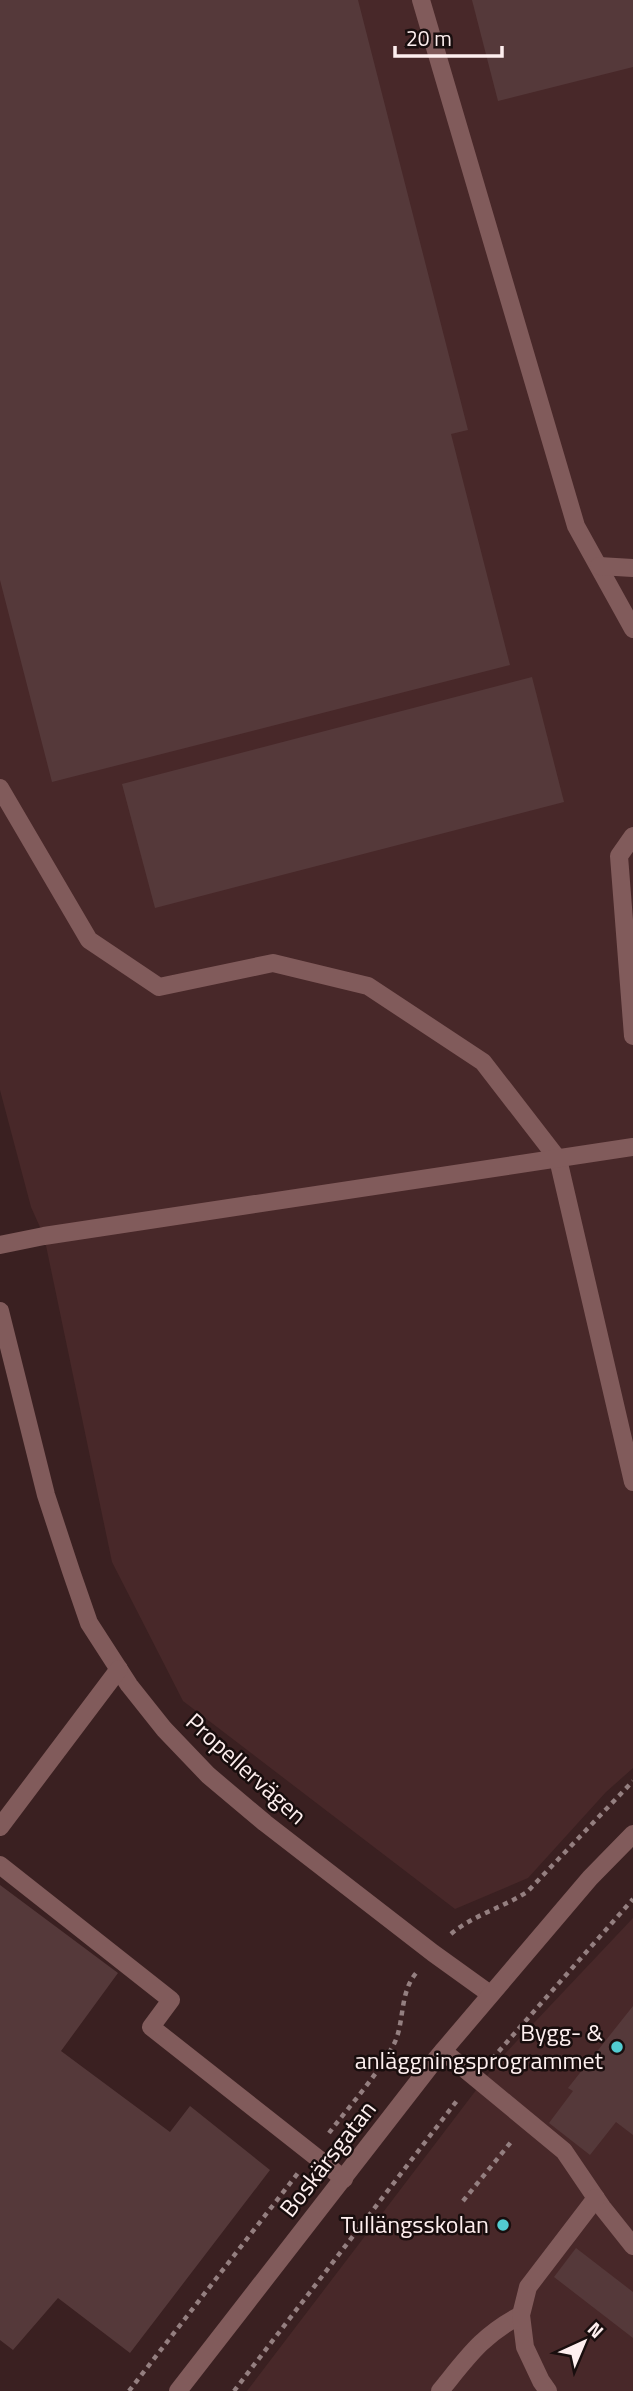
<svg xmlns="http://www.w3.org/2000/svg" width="633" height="2391" viewBox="0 0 633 2391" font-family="'Titillium Web',sans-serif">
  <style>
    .built { fill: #482829 }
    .building { fill: #55393a }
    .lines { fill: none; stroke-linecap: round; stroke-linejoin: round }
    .path { stroke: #947f80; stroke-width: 4.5; stroke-dasharray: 5 5; stroke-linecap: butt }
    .minor { stroke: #815b5b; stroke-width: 18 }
    .poi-dot { fill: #52ccd1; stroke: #190e0e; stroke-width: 2.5 }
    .labels { text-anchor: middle; stroke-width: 5; stroke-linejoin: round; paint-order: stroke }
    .street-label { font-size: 24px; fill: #feefef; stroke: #190e0e }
    .poi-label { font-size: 24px; fill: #feefef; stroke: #190e0e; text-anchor: end }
  </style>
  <rect width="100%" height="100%" fill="#3a2021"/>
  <g class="built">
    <polygon points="0,0 633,0 633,1768 606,1792 528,1878 455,1909 183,1701 112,1562 44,1236 31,1207 0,1090"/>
    <polygon points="633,1918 633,2391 247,2391 499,2060"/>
  </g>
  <g class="building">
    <polygon points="0,0 358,0 468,430 451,434 510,665 52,782 0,580"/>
    <polygon points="472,0 633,0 633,67 498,101"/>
    <polygon points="532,677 564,802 155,908 122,784"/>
    <polygon points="0,1885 118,1973 61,2051 170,2132 190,2106 270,2170 130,2353 58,2298 13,2350 0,2340"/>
    <polygon points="633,2006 633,2135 616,2122 590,2155 549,2123 573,2091 568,2088"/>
    <polygon points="576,2248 633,2292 633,2338 554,2277"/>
  </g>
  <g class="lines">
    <g class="path">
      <path d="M451,1934C473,1915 502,1908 527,1892L633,1781"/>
      <polyline points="492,2059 633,1899"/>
      <path d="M329,2133C351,2104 377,2076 394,2044C405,2022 399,1992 417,1972"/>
      <polyline points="463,2201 511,2142"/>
      <polyline points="129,2391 298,2173"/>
      <polyline points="234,2391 459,2098"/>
    </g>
    <g class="minor">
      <polyline points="421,0 576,526 633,629"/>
      <polyline points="599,566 633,568"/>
      <polyline points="0,788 89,940 159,987 273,963 368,986 483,1062 558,1159 633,1482"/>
      <polyline points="633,836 619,856 633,1036"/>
      <polyline points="0,1245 44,1236 633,1147"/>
      <polyline points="0,1311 46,1495 71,1571 89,1623 129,1685 164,1729 208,1775 265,1823 433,1953 490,1994"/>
      <polyline points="0,1827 119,1669"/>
      <polyline points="0,1865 171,2000 151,2027 344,2179"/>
      <polyline points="443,2051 564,2151 602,2207 633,2246"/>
      <polyline points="178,2391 431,2065 590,1878 633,1834"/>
      <path d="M440,2391C467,2358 482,2335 521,2315"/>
      <polyline points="548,2391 541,2381 525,2347 521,2315 528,2287 596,2198"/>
    </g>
  </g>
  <g class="poi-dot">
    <circle cx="617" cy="2047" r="7"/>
    <circle cx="503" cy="2225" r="7"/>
  </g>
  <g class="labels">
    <g class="street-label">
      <text transform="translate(246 1769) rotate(42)" y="8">Propellervägen</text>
      <text transform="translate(328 2159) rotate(-52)" y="8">Boskärsgatan</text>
    </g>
    <g class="poi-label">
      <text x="603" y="2041">Bygg- &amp;<tspan x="603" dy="28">anläggningsprogrammet</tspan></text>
      <text x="489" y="2233">Tullängsskolan</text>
    </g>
  </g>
  <g transform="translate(584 2342) rotate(44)" stroke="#190e0e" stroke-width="5" paint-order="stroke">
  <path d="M0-5L12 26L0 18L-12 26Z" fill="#feefef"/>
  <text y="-10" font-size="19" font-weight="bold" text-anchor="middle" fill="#feefef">N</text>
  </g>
  <path d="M395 46v10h107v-10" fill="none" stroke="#feefef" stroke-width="3.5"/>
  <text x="406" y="46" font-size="21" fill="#feefef" stroke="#190e0e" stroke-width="5" paint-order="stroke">20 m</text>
</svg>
